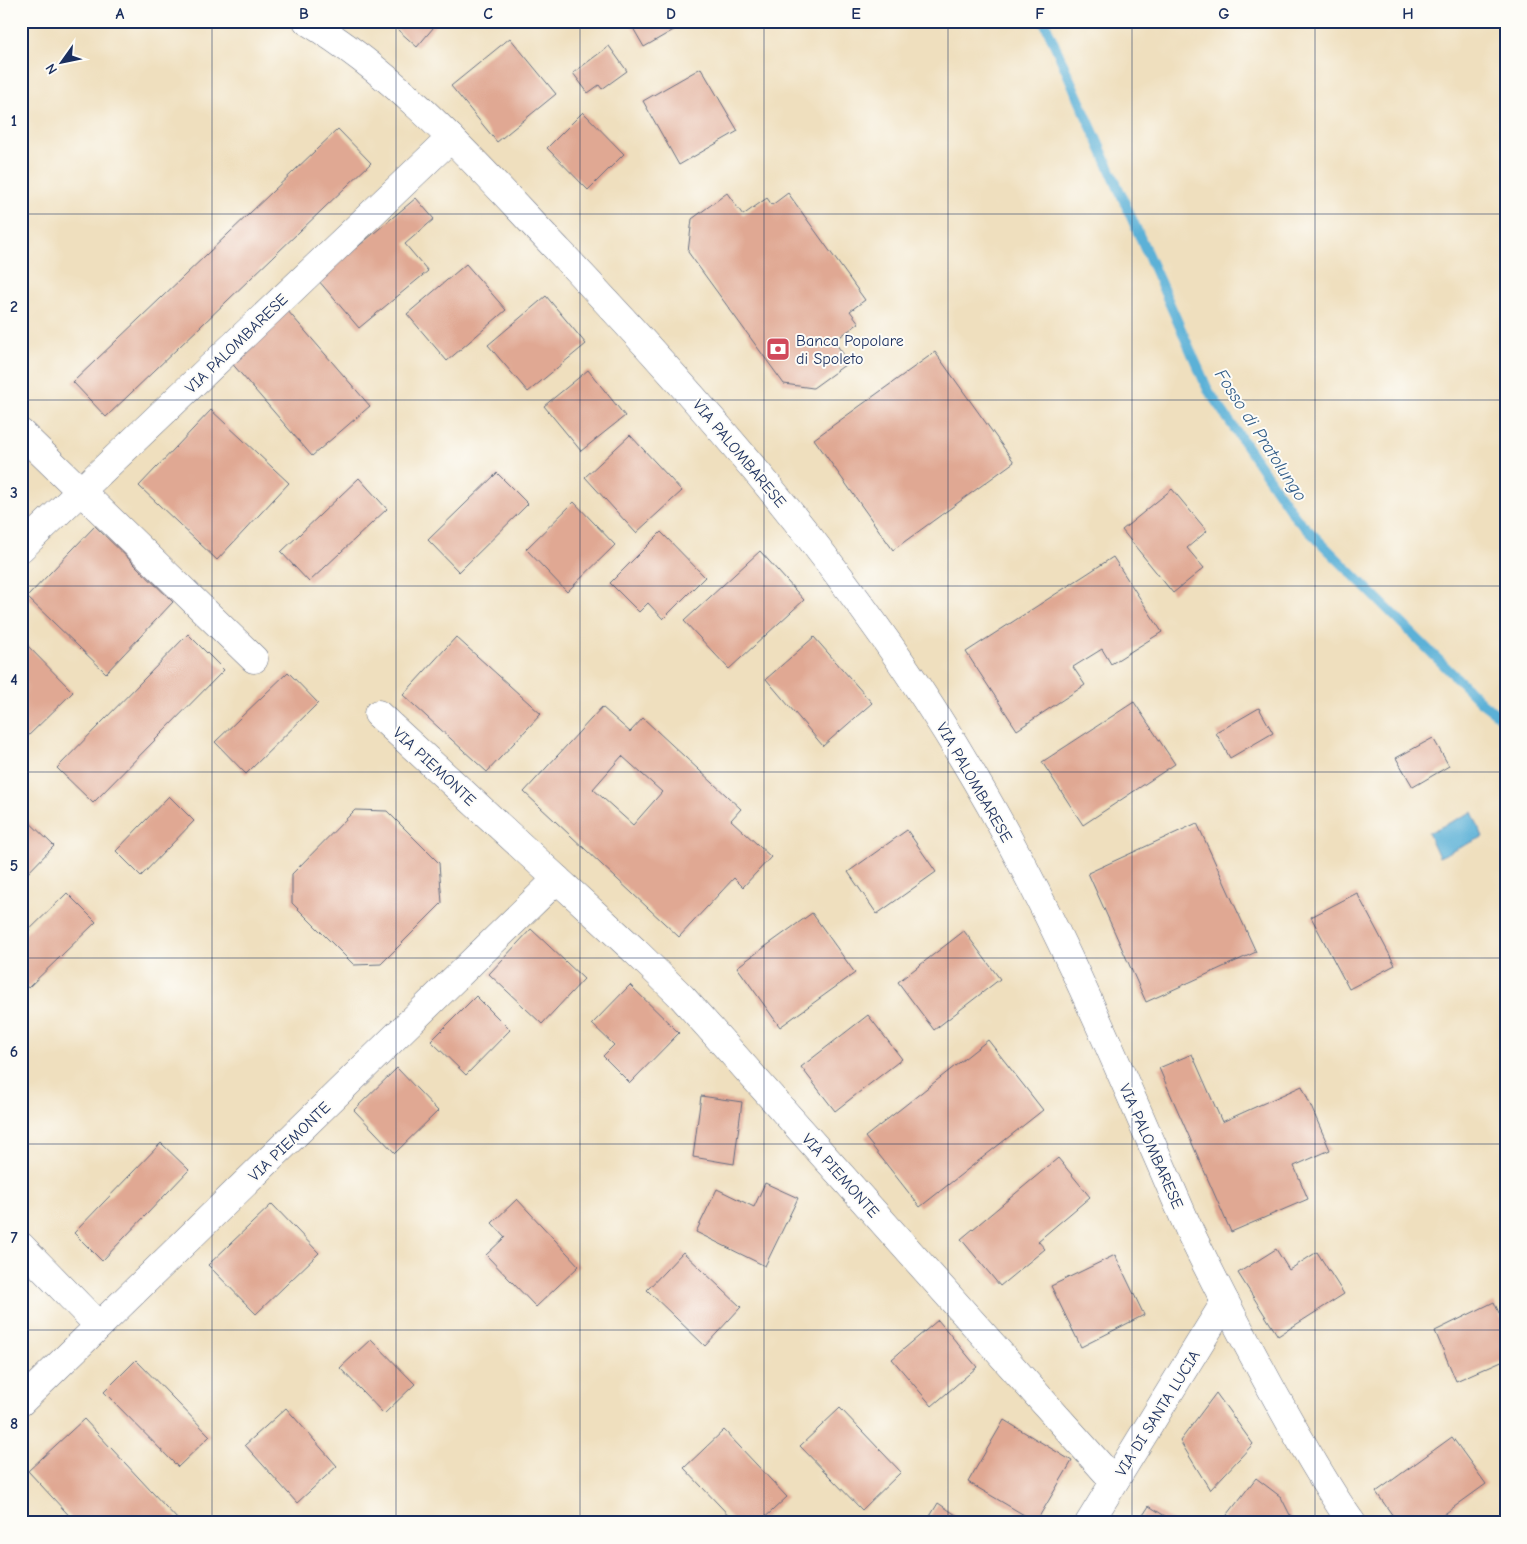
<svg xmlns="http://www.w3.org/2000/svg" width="1527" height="1544" viewBox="0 0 1527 1544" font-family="'Comic Neue',sans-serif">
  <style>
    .water { fill: #5bb1d7; stroke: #3b709a }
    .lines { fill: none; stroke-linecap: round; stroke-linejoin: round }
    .stream { stroke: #5bb1d7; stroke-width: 10 }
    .building { fill: #e0a893; fill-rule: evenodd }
    .minor-casing { stroke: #656d80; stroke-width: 29 }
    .major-casing { stroke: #656d80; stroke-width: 29 }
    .minor { stroke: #fff; stroke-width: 28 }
    .major { stroke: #fff; stroke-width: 28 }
    .grid { fill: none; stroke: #1b2f5e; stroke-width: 1; stroke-opacity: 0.55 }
    .labels { text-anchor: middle; stroke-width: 4; stroke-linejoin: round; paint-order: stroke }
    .poi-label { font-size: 16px; fill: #1b2f5e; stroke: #fdfcf7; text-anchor: start }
    .street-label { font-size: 16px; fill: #1b2f5e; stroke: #fdfcf7 }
    .water-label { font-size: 18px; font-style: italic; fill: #315c88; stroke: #fdfcf7 }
    .neatline { fill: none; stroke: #1b2f5e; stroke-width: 2 }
    .grid-label { font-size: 16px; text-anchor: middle; font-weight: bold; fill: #1b2f5e }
  </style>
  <rect width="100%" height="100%" fill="#fdfcf7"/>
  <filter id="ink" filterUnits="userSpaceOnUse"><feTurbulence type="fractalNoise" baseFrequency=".02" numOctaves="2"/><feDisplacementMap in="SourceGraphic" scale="10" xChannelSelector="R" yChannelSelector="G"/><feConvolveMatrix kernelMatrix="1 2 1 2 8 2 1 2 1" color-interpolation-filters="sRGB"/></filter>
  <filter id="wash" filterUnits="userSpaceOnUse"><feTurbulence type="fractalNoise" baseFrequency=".0096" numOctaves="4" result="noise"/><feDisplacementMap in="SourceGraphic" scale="20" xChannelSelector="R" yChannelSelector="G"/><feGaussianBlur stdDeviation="1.12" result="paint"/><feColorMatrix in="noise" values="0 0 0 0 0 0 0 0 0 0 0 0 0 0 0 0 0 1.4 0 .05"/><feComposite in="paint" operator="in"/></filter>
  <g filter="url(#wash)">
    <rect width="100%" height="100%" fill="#efdfbe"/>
    <polygon class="water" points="1472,812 1483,837 1439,857 1428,833"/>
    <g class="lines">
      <polyline class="stream" points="1044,21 1208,390 1296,518 1482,703 1506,721"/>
    </g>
    <g id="blocks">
      <g class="building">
        <polygon points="388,21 439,21 417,47"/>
        <polygon points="629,21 683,21 684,24 644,47"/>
        <polygon points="510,38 556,94 497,142 451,86"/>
        <polygon points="609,46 627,71 602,89 599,85 588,93 573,73"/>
        <polygon points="701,68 738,131 679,165 643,101"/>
        <polygon points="583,112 624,154 588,190 547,148"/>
        <polygon points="338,129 371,163 106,417 73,382"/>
        <polygon points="727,193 743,215 767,198 772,205 788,193 865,300 850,311 859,323 834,341 849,362 813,388 784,384 688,252 692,219"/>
        <polygon points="416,198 434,219 405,244 428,271 359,328 318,280"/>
        <polygon points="466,264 506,310 447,361 407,314"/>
        <polygon points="546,296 586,344 528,392 488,345"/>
        <polygon points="287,310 370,406 312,456 229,360"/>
        <polygon points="935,352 1014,462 893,550 814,439"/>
        <polygon points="588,370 625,416 581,451 544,406"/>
        <polygon points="211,410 289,483 217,560 139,486"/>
        <polygon points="630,435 682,491 636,533 585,477"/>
        <polygon points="497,473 528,504 459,572 428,540"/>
        <polygon points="359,478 387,509 309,582 281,552"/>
        <polygon points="1172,489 1207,531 1187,548 1204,568 1173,593 1122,530"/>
        <polygon points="574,502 615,545 567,592 526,549"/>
        <polygon points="95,526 173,602 106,673 27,597"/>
        <polygon points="661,532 705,577 663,619 648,603 639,612 610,583"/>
        <polygon points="760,551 804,600 729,669 684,621"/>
        <polygon points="1113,557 1162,632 1111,664 1102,649 1073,667 1085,685 1017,730 966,652"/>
        <polygon points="188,634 224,670 93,803 57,768"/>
        <polygon points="456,637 541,714 487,772 403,695"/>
        <polygon points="814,637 872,703 823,746 766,679"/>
        <polygon points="21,639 73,692 22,742 21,741"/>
        <polygon points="288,672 318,703 246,774 215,742"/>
        <polygon points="1134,702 1175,764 1083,825 1042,762"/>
        <path d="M602,707L630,732L643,718L741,809L731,820L771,857L743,887L734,878L679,937L524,792ZM622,756L662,792L633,825L593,789Z"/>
        <polygon points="1259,708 1273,733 1230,758 1216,733"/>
        <polygon points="1433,738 1449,766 1413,787 1396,758"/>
        <polygon points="169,796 194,821 141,876 116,851"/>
        <polygon points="355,810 387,811 439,863 442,903 381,964 354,965 292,903 292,874"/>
        <polygon points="21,814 54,846 21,880"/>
        <polygon points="1197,823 1256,952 1146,1002 1088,873"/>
        <polygon points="907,830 936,872 877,914 848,872"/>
        <polygon points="67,893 96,922 28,988 21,980 21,938"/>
        <polygon points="1357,893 1395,965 1349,989 1311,917"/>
        <polygon points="812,913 855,973 780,1027 737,967"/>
        <polygon points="531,929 584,979 542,1024 489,974"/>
        <polygon points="964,931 1000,979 934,1030 898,982"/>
        <polygon points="630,985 679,1033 630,1083 603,1056 614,1045 592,1024"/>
        <polygon points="476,996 510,1030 466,1075 431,1041"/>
        <polygon points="868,1015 902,1059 835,1111 801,1067"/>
        <polygon points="988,1040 1043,1110 920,1207 865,1137"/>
        <polygon points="1192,1054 1222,1122 1302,1086 1330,1150 1294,1166 1308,1199 1231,1232 1159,1068"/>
        <polygon points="397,1068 438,1111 395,1153 354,1110"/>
        <polygon points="701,1096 742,1102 734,1164 693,1157"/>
        <polygon points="161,1143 189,1170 102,1261 74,1233"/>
        <polygon points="1058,1158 1090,1197 1038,1241 1045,1249 1000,1286 961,1239"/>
        <polygon points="765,1183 798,1198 765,1266 696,1232 717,1189 754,1207"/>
        <polygon points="517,1199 579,1266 536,1307 486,1255 505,1237 492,1223"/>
        <polygon points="272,1204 319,1253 256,1314 208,1265"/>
        <polygon points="1276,1249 1289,1270 1317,1252 1344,1294 1278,1336 1238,1273"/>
        <polygon points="683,1252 741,1307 705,1346 647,1290"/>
        <polygon points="1115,1255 1144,1315 1081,1347 1051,1286"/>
        <polygon points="1494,1302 1506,1328 1506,1359 1456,1381 1435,1331"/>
        <polygon points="938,1320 977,1367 932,1406 892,1359"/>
        <polygon points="371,1339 415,1384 384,1414 340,1368"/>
        <polygon points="136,1360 210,1436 178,1467 104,1392"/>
        <polygon points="1216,1393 1253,1444 1210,1490 1180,1441"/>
        <polygon points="286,1408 337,1466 297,1503 245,1445"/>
        <polygon points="840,1408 901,1472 862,1510 800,1446"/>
        <polygon points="84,1419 179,1521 177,1523 76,1523 28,1471"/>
        <polygon points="1004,1420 1072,1461 1036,1522 968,1482"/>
        <polygon points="724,1430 787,1497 759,1523 736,1523 684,1468"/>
        <polygon points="1452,1437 1486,1484 1432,1523 1398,1523 1376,1492"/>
        <polygon points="1256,1478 1281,1497 1294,1523 1221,1523"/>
        <polygon points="938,1503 968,1523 926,1523"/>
        <polygon points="1149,1506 1176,1523 1138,1523"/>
      </g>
    </g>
  </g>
  <g filter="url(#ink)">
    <use href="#blocks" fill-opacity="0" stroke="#656d80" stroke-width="1"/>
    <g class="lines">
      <g class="minor-casing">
        <g id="minor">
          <polyline points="21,433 254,659"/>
          <polyline points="21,548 451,138"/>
          <polyline points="378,714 635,951 682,997 1114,1481"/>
          <polyline points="21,1246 99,1326"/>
          <polyline points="21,1402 557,879"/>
          <polyline points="1089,1523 1225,1302"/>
        </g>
      </g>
      <g class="major-casing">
        <path id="major" d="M307,21C406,81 481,170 560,252C714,415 862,585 975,779C1060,924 1124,1081 1191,1234C1224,1301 1259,1368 1296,1433C1314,1463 1331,1494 1352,1523"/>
      </g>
      <use href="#minor" class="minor"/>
      <use href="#major" class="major"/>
    </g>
  </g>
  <path class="grid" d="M212,21V1523M396,21V1523M580,21V1523M764,21V1523M948,21V1523M1132,21V1523M1315,21V1523M21,214H1506M21,400H1506M21,586H1506M21,772H1506M21,958H1506M21,1144H1506M21,1330H1506"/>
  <defs>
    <g id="bank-square" transform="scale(1.25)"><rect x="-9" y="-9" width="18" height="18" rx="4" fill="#d1495b" stroke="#fdfcf7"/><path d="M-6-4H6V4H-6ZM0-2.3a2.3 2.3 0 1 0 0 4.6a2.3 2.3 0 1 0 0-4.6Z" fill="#fff"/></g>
  </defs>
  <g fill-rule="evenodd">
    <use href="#bank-square" x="778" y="349"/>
  </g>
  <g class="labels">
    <g class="poi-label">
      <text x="796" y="346">Banca Popolare<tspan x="796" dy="18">di Spoleto</tspan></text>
    </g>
    <g class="street-label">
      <text transform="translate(236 343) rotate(-44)" y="6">VIA PALOMBARESE</text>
      <text transform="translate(740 453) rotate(50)" y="6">VIA PALOMBARESE</text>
      <text transform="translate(435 766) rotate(43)" y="6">VIA PIEMONTE</text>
      <text transform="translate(975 782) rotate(60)" y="6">VIA PALOMBARESE</text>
      <text transform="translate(289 1141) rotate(-44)" y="6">VIA PIEMONTE</text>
      <text transform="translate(1152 1146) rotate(66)" y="6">VIA PALOMBARESE</text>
      <text transform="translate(841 1175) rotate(48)" y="6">VIA PIEMONTE</text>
      <text transform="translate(1157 1413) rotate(-58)" y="6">VIA DI SANTA LUCIA</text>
    </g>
    <g class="water-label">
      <text transform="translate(1261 435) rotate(57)" y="6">Fosso di Pratolungo</text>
    </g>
  </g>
  <rect width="1527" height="1544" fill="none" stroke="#fdfcf7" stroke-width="55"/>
  <g transform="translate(62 62) rotate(237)" stroke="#fdfcf7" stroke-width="4" paint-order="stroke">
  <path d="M0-4L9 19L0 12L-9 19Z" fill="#1b2f5e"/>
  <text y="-8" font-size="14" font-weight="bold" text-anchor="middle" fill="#1b2f5e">N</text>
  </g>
  <rect x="28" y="28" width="1472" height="1488" class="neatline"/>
  <g class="grid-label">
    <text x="120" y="19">A</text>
    <text x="304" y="19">B</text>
    <text x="488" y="19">C</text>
    <text x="671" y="19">D</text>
    <text x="856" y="19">E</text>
    <text x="1040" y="19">F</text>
    <text x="1224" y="19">G</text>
    <text x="1408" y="19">H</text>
    <text x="14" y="126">1</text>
    <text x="14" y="312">2</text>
    <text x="14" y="498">3</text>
    <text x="14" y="685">4</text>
    <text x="14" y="871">5</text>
    <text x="14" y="1057">6</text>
    <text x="14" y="1243">7</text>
    <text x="14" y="1429">8</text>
  </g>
</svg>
